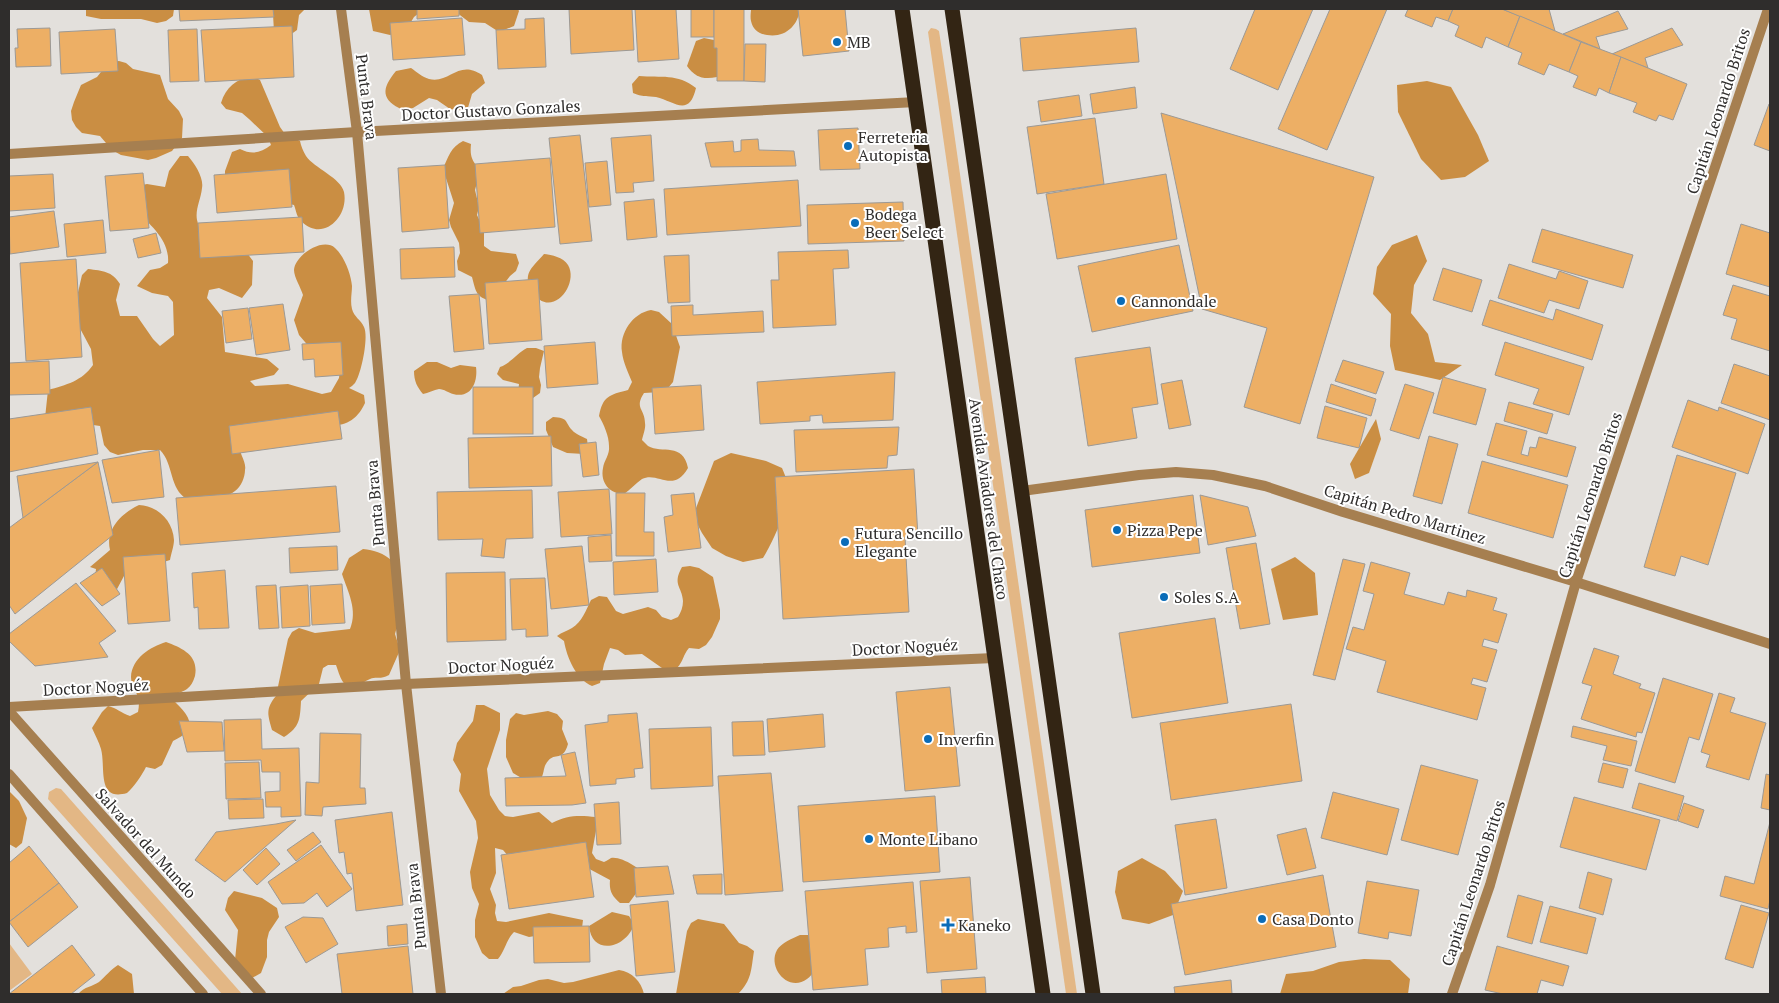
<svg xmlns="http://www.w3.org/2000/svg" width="1779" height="1003" viewBox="0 0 1779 1003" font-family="'PT Serif',serif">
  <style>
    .green { fill: #e3b785 }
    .forest { fill: #ca8e43 }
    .building { fill: #edaf65; stroke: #9c9995 }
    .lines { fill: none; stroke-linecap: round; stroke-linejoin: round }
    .street { stroke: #a67f50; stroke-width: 10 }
    .highway { stroke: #332514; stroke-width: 15 }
    .poi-dot { fill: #0a6cb8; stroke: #fff; stroke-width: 2 }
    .labels { text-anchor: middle; stroke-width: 4; stroke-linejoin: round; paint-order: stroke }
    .poi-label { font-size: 16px; fill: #2f2d2c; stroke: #fff; text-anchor: start }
    .street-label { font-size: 16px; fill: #2f2d2c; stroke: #fff }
  </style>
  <rect width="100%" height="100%" fill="#e3e0dc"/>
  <g class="green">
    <polygon points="931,28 936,29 939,31 949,97 1077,994 1066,994 928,32"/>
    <polygon points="56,788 61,789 242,994 222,994 48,799 49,792"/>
    <polygon points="9,943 32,974 9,991"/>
  </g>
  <g class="forest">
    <polygon points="86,9 174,9 173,16 166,21 157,23 141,19 101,19 86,16"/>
    <polygon points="268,9 305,9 299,15 297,30 290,35 274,32 273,14"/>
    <polygon points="369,9 424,9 414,17 406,30 390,35 373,31"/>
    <polygon points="452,9 518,9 519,11 514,26 499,32 485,23 469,22"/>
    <path d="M751,9H800C798,26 785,38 767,35C759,34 753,30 751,21C750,17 751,12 751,9Z"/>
    <path d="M704,38L714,40L720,46L722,70L717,77C703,80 695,77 687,66L696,41Z"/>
    <polygon points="119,61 126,63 133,69 160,75 168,99 179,111 183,119 182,138 172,151 156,158 148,160 121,155 112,150 100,136 82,133 76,127 72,120 71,111 74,102 81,85 97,77 109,62"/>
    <path d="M411,68C417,72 422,77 429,79C450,84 458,59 482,75L485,83L472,94L467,111L450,109L437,100L429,98L413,108L403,110C381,100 381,89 396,71Z"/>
    <path d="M252,76L260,80L280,127L285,134L300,141C301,146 303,151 306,156C314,168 341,178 344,192C349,217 323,242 302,222C297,219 296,210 294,205L277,201L225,180V171L232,152L240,149C252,155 261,153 271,145L268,137L249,119L242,113L226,109L221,103C226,87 236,79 252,76Z"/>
    <path d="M639,76C661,78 677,73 696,88C689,118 674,101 656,97C648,96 642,97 633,93L632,84Z"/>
    <polygon points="1427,81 1451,87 1478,135 1489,161 1465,177 1441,180 1421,159 1398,112 1397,85"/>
    <path d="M463,141L471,144C470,154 471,160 478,167L479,175L475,190L479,207L477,215L484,230V246L491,251L516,254L519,263L516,271L510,276L491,301C476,297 476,292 472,277L458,270L457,261L460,253L459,243L451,227L449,220L454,203L443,169C448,157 451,147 463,141Z"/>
    <path d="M180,156H188C195,164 204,178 202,188C201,199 195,209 197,220C199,229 204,238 207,247L247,253L253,261L252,285L242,298L219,288L209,290L207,298L222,317L225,352L267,359L279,369L274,375L250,381L255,386L288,384L322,394L331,392L339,378L341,360L311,349L299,335L294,320L303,295C301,288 294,277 294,270C295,255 323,237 335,248C344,256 351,274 352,286C352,293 350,301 352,309C354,317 361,320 364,327C369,337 361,375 355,383C353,385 351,387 349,388L364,395L365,403C351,434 325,425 297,423L277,448L239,437C236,451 247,460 245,470C245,477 241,487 235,491C226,499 199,506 187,499C169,489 174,464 160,450H143L118,455L110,452L104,445L100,426L45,418L48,390C66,385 82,381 93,365L91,349L75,319L74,310L82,275L88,269C103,271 112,271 120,284L116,300L120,316H137L153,339L160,346L174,335L173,302L168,296L152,293L137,286L150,270L160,268L168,263C170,240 150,225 136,210L138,186L147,184L165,187L169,171Z"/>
    <polygon points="1417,235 1427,261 1414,285 1411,313 1428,334 1435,362 1462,365 1440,380 1395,370 1390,346 1391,314 1373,294 1377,267 1392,245"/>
    <path d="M544,254C552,255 563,257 568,265C580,285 549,323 531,289C522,273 534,266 544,254Z"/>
    <path d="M651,310L659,312L672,324L680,347L673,382L668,388L661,392L644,393C634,408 645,409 645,423C646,428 643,435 642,440C644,442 646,444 648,446C662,454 683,442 688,468C673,494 658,471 642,479C636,483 630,490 624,494C610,494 600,483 603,468C604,460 610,455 609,446C609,436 604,425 599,416C603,396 609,395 628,390L632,382C628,372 623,362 622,352C619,333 633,313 651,310Z"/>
    <path d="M527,348H536L544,351L540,368L539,377L541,385L540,393L533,398H525L518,393L519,384L503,380L497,374L500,367C511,363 517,353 527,348Z"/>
    <path d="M427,362H437L451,368L460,365L476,367C478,381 472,399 453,394C449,393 444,389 439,389C434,390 428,393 423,394C417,387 414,381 414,371Z"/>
    <path d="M553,417C569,418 564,421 572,430C575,434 583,437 587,439L588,447L584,454L567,453L553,447L546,430V422Z"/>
    <polygon points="1376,419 1381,439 1369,473 1355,479 1350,464"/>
    <path d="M731,453L766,461L782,468C784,473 788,481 788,487C790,505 773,542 763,558L743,562L726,556L712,548L702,533L693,516L714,461Z"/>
    <path d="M139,505C158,506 173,521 174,540C174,546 171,554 170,560L125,574L116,591L95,578L96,569L90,567L110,550C105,529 122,513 139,505Z"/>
    <path d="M363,549C374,550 384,553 392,561L401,611L395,634L400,650L389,675C380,680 377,676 370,679C365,681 360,685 355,687C343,691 339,673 336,665H328L323,668L319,684L301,701C300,719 300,727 284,737L272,730C268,715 265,709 276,696L288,639L292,632L299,628L315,633L350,629C358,610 348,592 342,574L349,558Z"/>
    <polygon points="1295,557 1315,573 1318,615 1283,620 1271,569"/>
    <path d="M690,566L699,568L713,577L720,610V619L712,637L706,645L699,649L689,648C683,655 683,662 677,668H662L642,654L625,655L618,650L610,648L604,664L600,683L592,686C576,679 567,658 564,641L557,636C562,632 567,631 572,628C582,622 586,610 591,600L599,596L607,597L616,611L623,614L648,607L656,610L662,617L671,620L678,617C681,612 683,607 683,601C682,586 672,585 682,567Z"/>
    <path d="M166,642C182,648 199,655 195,676C193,682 191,686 187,689C182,693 175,693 169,696C185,712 204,727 173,741L162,765L155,769L146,767C142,775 134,787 127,793C96,802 106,767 101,749C99,742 95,735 92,728L102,712L108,706C117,708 121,713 130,716L138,712C142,693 131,690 131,677C132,658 150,647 166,642Z"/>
    <path d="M476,705H484L500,713V730L487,769L490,795L499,810L505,816L513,817L539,812L552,823C567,815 579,815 596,817L597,825L592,853L596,859L604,862C607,861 609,859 611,858C622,856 642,870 648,877L629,903H620C612,896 609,891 610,880L582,865L514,863L503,850L495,848L496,873L490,889L496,905L495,913L497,921L506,922L549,913L583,920L582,928L529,937L514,932C506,940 505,951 498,959H489L482,953L475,937V920L479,904L472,888L470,872L478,838L476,821L459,791L461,774L453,760L457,743L473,721Z"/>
    <path d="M548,711L557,714L563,721L562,729L568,744C563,762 555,752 548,761C541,769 547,775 535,786L513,773L506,757V740L510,719L516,713L524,715Z"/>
    <polygon points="9,791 19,801 27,818 22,843 16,848 9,844"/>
    <polygon points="1142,858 1165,871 1183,891 1173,915 1149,924 1122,919 1115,892 1118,871"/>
    <polygon points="234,891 262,898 277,908 279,917 269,932 267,940 267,957 261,973 247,981 235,960 238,930 225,910 228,898"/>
    <path d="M612,912L629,916L634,924C627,948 592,957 589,926Z"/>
    <path d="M698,919L724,924L739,943L747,946L754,951C751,970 752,980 738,994H676L687,931L691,923Z"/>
    <path d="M800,935H808L815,939C815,948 817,961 814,970C813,973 810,977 807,979C789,993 767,968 777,950C781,943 793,938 800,935Z"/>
    <polygon points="1364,959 1390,960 1410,979 1408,994 1280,994 1286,974 1313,971 1339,962"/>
    <path d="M118,965L132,974L134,994H78C85,986 92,987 99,982C106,976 110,970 118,965Z"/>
    <path d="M619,970C632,972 641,981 644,994H503L513,987L521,986L539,980L548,979L564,983L573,982Z"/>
  </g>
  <g class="building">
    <polygon points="179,9 273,9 274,17 180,21"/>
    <polygon points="417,9 459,9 459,16 417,19"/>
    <polygon points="569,9 632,9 634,50 571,54"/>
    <polygon points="635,9 676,9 679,59 638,62"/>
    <rect x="691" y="9" width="23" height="28"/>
    <polygon points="714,9 744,9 744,81 717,81 717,48 714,48"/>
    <polygon points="798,9 845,9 849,51 803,56"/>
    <polygon points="1255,9 1313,9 1278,90 1230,69"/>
    <polygon points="1330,9 1387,9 1327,150 1278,129"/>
    <polygon points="1408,9 1453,9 1448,21 1436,17 1432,27 1405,16"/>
    <polygon points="1453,9 1502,9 1520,16 1508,47 1486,37 1482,48 1455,36 1459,26 1448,21"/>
    <polygon points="1502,9 1551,9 1549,9 1555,31"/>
    <polygon points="1618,11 1628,29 1596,37 1600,49 1563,34"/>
    <polygon points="1520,16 1581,42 1569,72 1549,64 1544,75 1518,64 1522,53 1508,47"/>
    <polygon points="462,18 465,55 393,60 390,23"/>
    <polygon points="544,18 546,67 498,69 496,30 525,29 525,19"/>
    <polygon points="292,26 294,77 205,82 201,30"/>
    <polygon points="50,28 51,66 16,67 15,48 18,48 17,29"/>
    <polygon points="1136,28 1139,62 1023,71 1020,38"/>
    <polygon points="1672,28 1683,45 1645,58 1648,68 1612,54"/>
    <polygon points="115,29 118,71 61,74 59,32"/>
    <polygon points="197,29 199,81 170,82 168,30"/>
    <polygon points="1581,42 1621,57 1609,93 1599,88 1596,96 1573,87 1578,76 1569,72"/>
    <polygon points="745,44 766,44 765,82 744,81"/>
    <polygon points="1621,57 1687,84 1673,120 1659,115 1656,121 1633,112 1637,103 1609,93"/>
    <polygon points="1135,87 1137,108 1093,114 1090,94"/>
    <polygon points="1079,95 1082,116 1041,122 1038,101"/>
    <polygon points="1769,104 1770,104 1770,151 1754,145"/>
    <polygon points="1161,113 1374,177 1300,424 1244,407 1267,328 1202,309"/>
    <polygon points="1095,118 1104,184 1037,194 1027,127"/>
    <polygon points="858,128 860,169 820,170 818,130"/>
    <polygon points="580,135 592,241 560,244 549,138"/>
    <polygon points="651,135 654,181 633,183 634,192 616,193 611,138"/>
    <polygon points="758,139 759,150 794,151 796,166 711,167 705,143 733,141 734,152 741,151 741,140"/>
    <polygon points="550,158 555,227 480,233 475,164"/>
    <polygon points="607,161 611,205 589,207 585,163"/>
    <polygon points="445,165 449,228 402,232 398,168"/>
    <polygon points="289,169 292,207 217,213 214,175"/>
    <polygon points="143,173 149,228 110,231 105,176"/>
    <polygon points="53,174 55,208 9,211 9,176"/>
    <polygon points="1166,174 1177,239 1057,259 1046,194"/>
    <polygon points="798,180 801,226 667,235 664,189"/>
    <polygon points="654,199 657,237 627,240 624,202"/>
    <polygon points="903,202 904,241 808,244 807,205"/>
    <polygon points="54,211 59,247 10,254 9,217"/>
    <polygon points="302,217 304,252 200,258 198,223"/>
    <polygon points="103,220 106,253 67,257 64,224"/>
    <polygon points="1741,224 1770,233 1770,287 1726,274"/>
    <polygon points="1542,229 1633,255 1623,288 1532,262"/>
    <polygon points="156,233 161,253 138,258 133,239"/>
    <polygon points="1179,245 1193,311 1092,332 1078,266"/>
    <polygon points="454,247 455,277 401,279 400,249"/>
    <polygon points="848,250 849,268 833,269 836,325 773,328 771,280 779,280 778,252"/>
    <polygon points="689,255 690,302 668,303 664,256"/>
    <polygon points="76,259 82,357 26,361 20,263"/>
    <polygon points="1509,264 1556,279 1559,271 1588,281 1579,309 1549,300 1544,313 1498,298"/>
    <polygon points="1443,268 1482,280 1472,312 1433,300"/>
    <polygon points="538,279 542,340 489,344 485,283"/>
    <polygon points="1733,285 1770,296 1770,351 1731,339 1737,319 1723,315"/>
    <polygon points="479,294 484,349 454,352 449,296"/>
    <polygon points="1490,300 1553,320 1556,309 1603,325 1592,360 1482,325"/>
    <polygon points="283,304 290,350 256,355 249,308"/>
    <polygon points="693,305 693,315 763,311 764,332 672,336 671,306"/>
    <polygon points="248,308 252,339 226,343 222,311"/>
    <polygon points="341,342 343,375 315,377 314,359 303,360 302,344"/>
    <polygon points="595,342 598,384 547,388 544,346"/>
    <polygon points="1505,342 1584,367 1569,415 1533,404 1539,389 1495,375"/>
    <polygon points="1150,347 1158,404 1132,408 1137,438 1088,446 1075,358"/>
    <polygon points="1343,360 1384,372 1376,394 1335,381"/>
    <polygon points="49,361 50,394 9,395 9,363"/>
    <polygon points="1734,364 1770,376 1770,420 1721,403"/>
    <polygon points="895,372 893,420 823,423 822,415 810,416 810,421 760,424 757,382"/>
    <polygon points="1443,377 1486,389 1476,425 1433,413"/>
    <polygon points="1182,380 1191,425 1169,429 1161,384"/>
    <polygon points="1331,384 1376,399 1371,416 1326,402"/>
    <polygon points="1405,384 1434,393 1419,439 1390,430"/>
    <polygon points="701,385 704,430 655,434 652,388"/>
    <rect x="473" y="387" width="60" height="47"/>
    <polygon points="1688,400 1718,411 1719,407 1765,424 1748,474 1672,447"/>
    <polygon points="1509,402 1553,414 1547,434 1504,421"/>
    <polygon points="1325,406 1367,418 1359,448 1317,438"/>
    <polygon points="91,407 98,454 9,472 9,419"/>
    <polygon points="338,411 342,439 232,454 229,426"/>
    <polygon points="1496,423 1527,431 1521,454 1528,456 1530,447 1536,448 1539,437 1576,447 1567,477 1487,455"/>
    <polygon points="899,427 897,455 888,456 887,468 796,472 794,430"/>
    <polygon points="551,436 552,486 469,488 468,438"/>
    <polygon points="1429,436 1458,444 1442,504 1413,496"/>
    <polygon points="596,442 599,475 583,477 579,444"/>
    <polygon points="159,450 164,497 112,503 102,460"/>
    <polygon points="1677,455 1736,473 1708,565 1681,556 1675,576 1644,567"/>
    <polygon points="1482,461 1568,485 1553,538 1468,513"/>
    <polygon points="98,462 113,535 15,614 9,605 9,528"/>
    <polygon points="98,462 23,518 17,476"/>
    <polygon points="914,469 918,537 905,537 909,612 783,619 775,477"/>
    <polygon points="336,486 340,532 180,545 176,498"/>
    <polygon points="609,489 612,534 561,537 558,492"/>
    <polygon points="532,490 533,538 506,539 504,558 481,556 483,539 438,540 437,492"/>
    <polygon points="616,493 645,493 644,532 654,532 654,556 616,556"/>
    <polygon points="694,493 701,548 668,552 664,517 673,515 671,495"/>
    <polygon points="1193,495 1200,553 1092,567 1085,510"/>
    <polygon points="1200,495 1248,507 1256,536 1208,545"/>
    <polygon points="611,535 612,561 589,562 588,537"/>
    <polygon points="1256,543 1270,624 1240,629 1226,548"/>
    <polygon points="337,546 338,570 290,573 289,548"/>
    <polygon points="582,546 589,605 551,609 545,549"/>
    <polygon points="165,554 170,621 128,624 123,557"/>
    <polygon points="656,559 658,592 614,595 613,562"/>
    <polygon points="1343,559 1365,564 1335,680 1313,675"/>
    <polygon points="1371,562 1410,573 1404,594 1444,605 1448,592 1466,597 1467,590 1497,598 1493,610 1507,614 1498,643 1484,639 1482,646 1497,650 1487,682 1473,678 1471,684 1486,688 1477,720 1377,692 1386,661 1346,649 1353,627 1364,630 1374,594 1363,591"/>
    <polygon points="102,568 120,594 102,606 80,583"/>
    <polygon points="225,570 229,628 199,629 198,607 194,608 192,573"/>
    <polygon points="505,572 506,640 447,642 446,573"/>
    <polygon points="545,578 548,636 526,637 526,629 512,630 510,579"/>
    <polygon points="76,583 116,631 99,643 108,657 35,666 9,641 9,634"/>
    <polygon points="342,584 345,623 312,625 310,586"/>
    <polygon points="276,585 279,628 259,629 256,586"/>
    <polygon points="308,585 310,626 282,628 280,587"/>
    <polygon points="1215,618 1228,703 1132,718 1119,633"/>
    <polygon points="1594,648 1619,656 1613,674 1641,684 1639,688 1655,693 1642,733 1637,732 1636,737 1581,719 1592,686 1582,683"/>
    <polygon points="1663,678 1713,694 1699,740 1689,737 1675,783 1635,771"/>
    <polygon points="950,687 960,786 905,791 896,692"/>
    <polygon points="1719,693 1735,698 1730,712 1766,723 1749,780 1706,767 1710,755 1701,752"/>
    <polygon points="1291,704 1302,781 1171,800 1160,723"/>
    <polygon points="637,713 643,768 634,769 635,777 616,779 616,784 590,786 585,725 608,722 608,715"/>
    <polygon points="823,714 825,747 769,752 767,719"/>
    <polygon points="261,719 262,749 299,748 301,816 281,817 281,807 266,807 265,792 280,791 280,772 262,772 261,760 225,761 224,720"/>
    <polygon points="179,721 222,722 224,751 187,752"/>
    <polygon points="763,721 765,755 733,756 732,722"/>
    <polygon points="1573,726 1637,741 1631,766 1603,760 1607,746 1571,737"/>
    <polygon points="711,727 713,786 651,789 649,729"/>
    <polygon points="320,733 361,734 360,788 365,788 366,804 323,807 322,816 305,815 306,782 319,783"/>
    <polygon points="575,752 586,803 572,805 506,806 505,778 566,776 561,755"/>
    <polygon points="259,762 261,798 226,799 225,763"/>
    <polygon points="1603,763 1628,769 1623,788 1598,782"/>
    <polygon points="1421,765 1478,780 1458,855 1401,840"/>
    <polygon points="771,773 783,891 725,895 718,776"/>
    <polygon points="1766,774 1770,775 1770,810 1761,808"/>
    <polygon points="1639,783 1684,796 1677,821 1632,808"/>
    <polygon points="1333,792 1399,809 1387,855 1321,838"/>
    <polygon points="935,796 940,872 803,882 798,806"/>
    <polygon points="1574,797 1660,820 1646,870 1560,847"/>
    <polygon points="263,799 264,818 229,819 228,800"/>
    <polygon points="619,802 621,844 597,845 594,804"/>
    <polygon points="1684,803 1704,810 1698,828 1678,821"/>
    <polygon points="392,812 403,905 356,911 352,873 347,874 344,852 339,853 335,820"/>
    <polygon points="1216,819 1227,888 1185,895 1175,825"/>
    <polygon points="296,820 225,882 195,860 216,832 276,824"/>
    <polygon points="1770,822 1770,900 1768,909 1720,896 1725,876 1754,884"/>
    <polygon points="1306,828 1316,868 1287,875 1277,835"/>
    <polygon points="313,832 321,842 296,861 287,850"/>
    <polygon points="586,842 594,897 509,909 501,855"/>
    <polygon points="321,845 352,889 327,907 317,893 304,903 282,904 268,882"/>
    <polygon points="29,846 59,883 9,922 9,863"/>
    <polygon points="266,848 280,864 257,885 243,870"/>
    <polygon points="668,866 674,894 636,897 634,868"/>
    <polygon points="1588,872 1612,879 1603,915 1579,908"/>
    <polygon points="722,874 722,894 697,894 693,875"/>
    <polygon points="1323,875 1336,947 1185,975 1171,904"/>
    <polygon points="970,877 977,969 927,973 920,881"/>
    <polygon points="1367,881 1419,890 1411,936 1389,932 1388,939 1358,933"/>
    <polygon points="913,882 917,932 906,933 906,926 888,928 889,947 865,949 868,985 813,990 805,891"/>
    <polygon points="59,883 78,907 28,947 9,922"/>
    <polygon points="1518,895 1543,902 1532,944 1507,937"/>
    <polygon points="668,901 675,972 636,976 630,905"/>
    <polygon points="1741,905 1769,913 1753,968 1725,959"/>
    <polygon points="1550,906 1596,918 1587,954 1540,942"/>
    <polygon points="303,917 323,918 338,944 306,963 285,927"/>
    <polygon points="407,924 408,944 388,946 387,926"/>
    <polygon points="589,926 590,962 534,963 533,927"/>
    <polygon points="72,945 95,975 71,994 9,994"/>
    <polygon points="408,946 413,994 342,994 337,954"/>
    <polygon points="1497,946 1569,966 1563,986 1541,980 1537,994 1503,994 1485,990"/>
    <polygon points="985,977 986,994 942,994 941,980"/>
    <polygon points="1231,980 1232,994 1175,994 1174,987"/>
  </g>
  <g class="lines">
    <g class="street">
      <polyline points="341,9 357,132 406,684 441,994"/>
      <polyline points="9,154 357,132 916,102"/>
      <polyline points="1022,491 1139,475 1176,472 1213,475 1265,486 1343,512 1576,582 1770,644"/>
      <polyline points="9,707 406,684 994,658"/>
      <polyline points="9,711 261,994"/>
      <polyline points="9,774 203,994"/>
      <polyline points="1452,994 1490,885 1576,582 1768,9"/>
    </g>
    <g class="highway">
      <polyline points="902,9 1043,994"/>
      <path d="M952,9C1001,337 1045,666 1093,994"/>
    </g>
  </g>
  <g class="poi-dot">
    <circle cx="837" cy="42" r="5"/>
    <circle cx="848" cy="146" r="5"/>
    <circle cx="855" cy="223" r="5"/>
    <circle cx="1121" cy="301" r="5"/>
    <circle cx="1117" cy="530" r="5"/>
    <circle cx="845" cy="542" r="5"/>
    <circle cx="1164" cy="597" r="5"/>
    <circle cx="928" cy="739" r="5"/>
    <circle cx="869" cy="839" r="5"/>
    <circle cx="1262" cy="919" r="5"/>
    <path d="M945.5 917.5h5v5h5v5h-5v5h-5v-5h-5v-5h5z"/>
  </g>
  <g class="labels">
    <g class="poi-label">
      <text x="847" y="48">MB</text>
      <text x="858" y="143">Ferreteria<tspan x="858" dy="18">Autopista</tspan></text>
      <text x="865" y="220">Bodega<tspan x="865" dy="18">Beer Select</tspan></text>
      <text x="1131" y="307">Cannondale</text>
      <text x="1127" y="536">Pizza Pepe</text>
      <text x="855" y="539">Futura Sencillo<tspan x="855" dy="18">Elegante</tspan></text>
      <text x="1174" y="603">Soles S.A</text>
      <text x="938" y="745">Inverfin</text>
      <text x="879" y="845">Monte Libano</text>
      <text x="1272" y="925">Casa Donto</text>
      <text x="958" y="931">Kaneko</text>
    </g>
    <g class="street-label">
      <text transform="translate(367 97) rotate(83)" y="6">Punta Brava</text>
      <text transform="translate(491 110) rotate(-3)" y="6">Doctor Gustavo Gonzales</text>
      <text transform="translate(1718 111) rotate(-72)" y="6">Capitán Leonardo Britos</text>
      <text transform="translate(1590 495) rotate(-72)" y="6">Capitán Leonardo Britos</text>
      <text transform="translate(989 499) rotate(82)" y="6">Avenida Aviadores del Chaco</text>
      <text transform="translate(375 503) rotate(-95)" y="6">Punta Brava</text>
      <text transform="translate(1405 514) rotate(17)" y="6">Capitán Pedro Martinez</text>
      <text transform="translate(905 647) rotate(-3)" y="6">Doctor Noguéz</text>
      <text transform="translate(501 665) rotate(-3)" y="6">Doctor Noguéz</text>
      <text transform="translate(96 687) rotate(-3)" y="6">Doctor Noguéz</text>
      <text transform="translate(146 843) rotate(48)" y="6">Salvador del Mundo</text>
      <text transform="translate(1473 883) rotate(-72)" y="6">Capitán Leonardo Britos</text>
      <text transform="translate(416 906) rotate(-96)" y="6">Punta Brava</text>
    </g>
  </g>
  <rect width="1779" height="1003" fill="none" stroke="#2f2d2c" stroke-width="20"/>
</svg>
